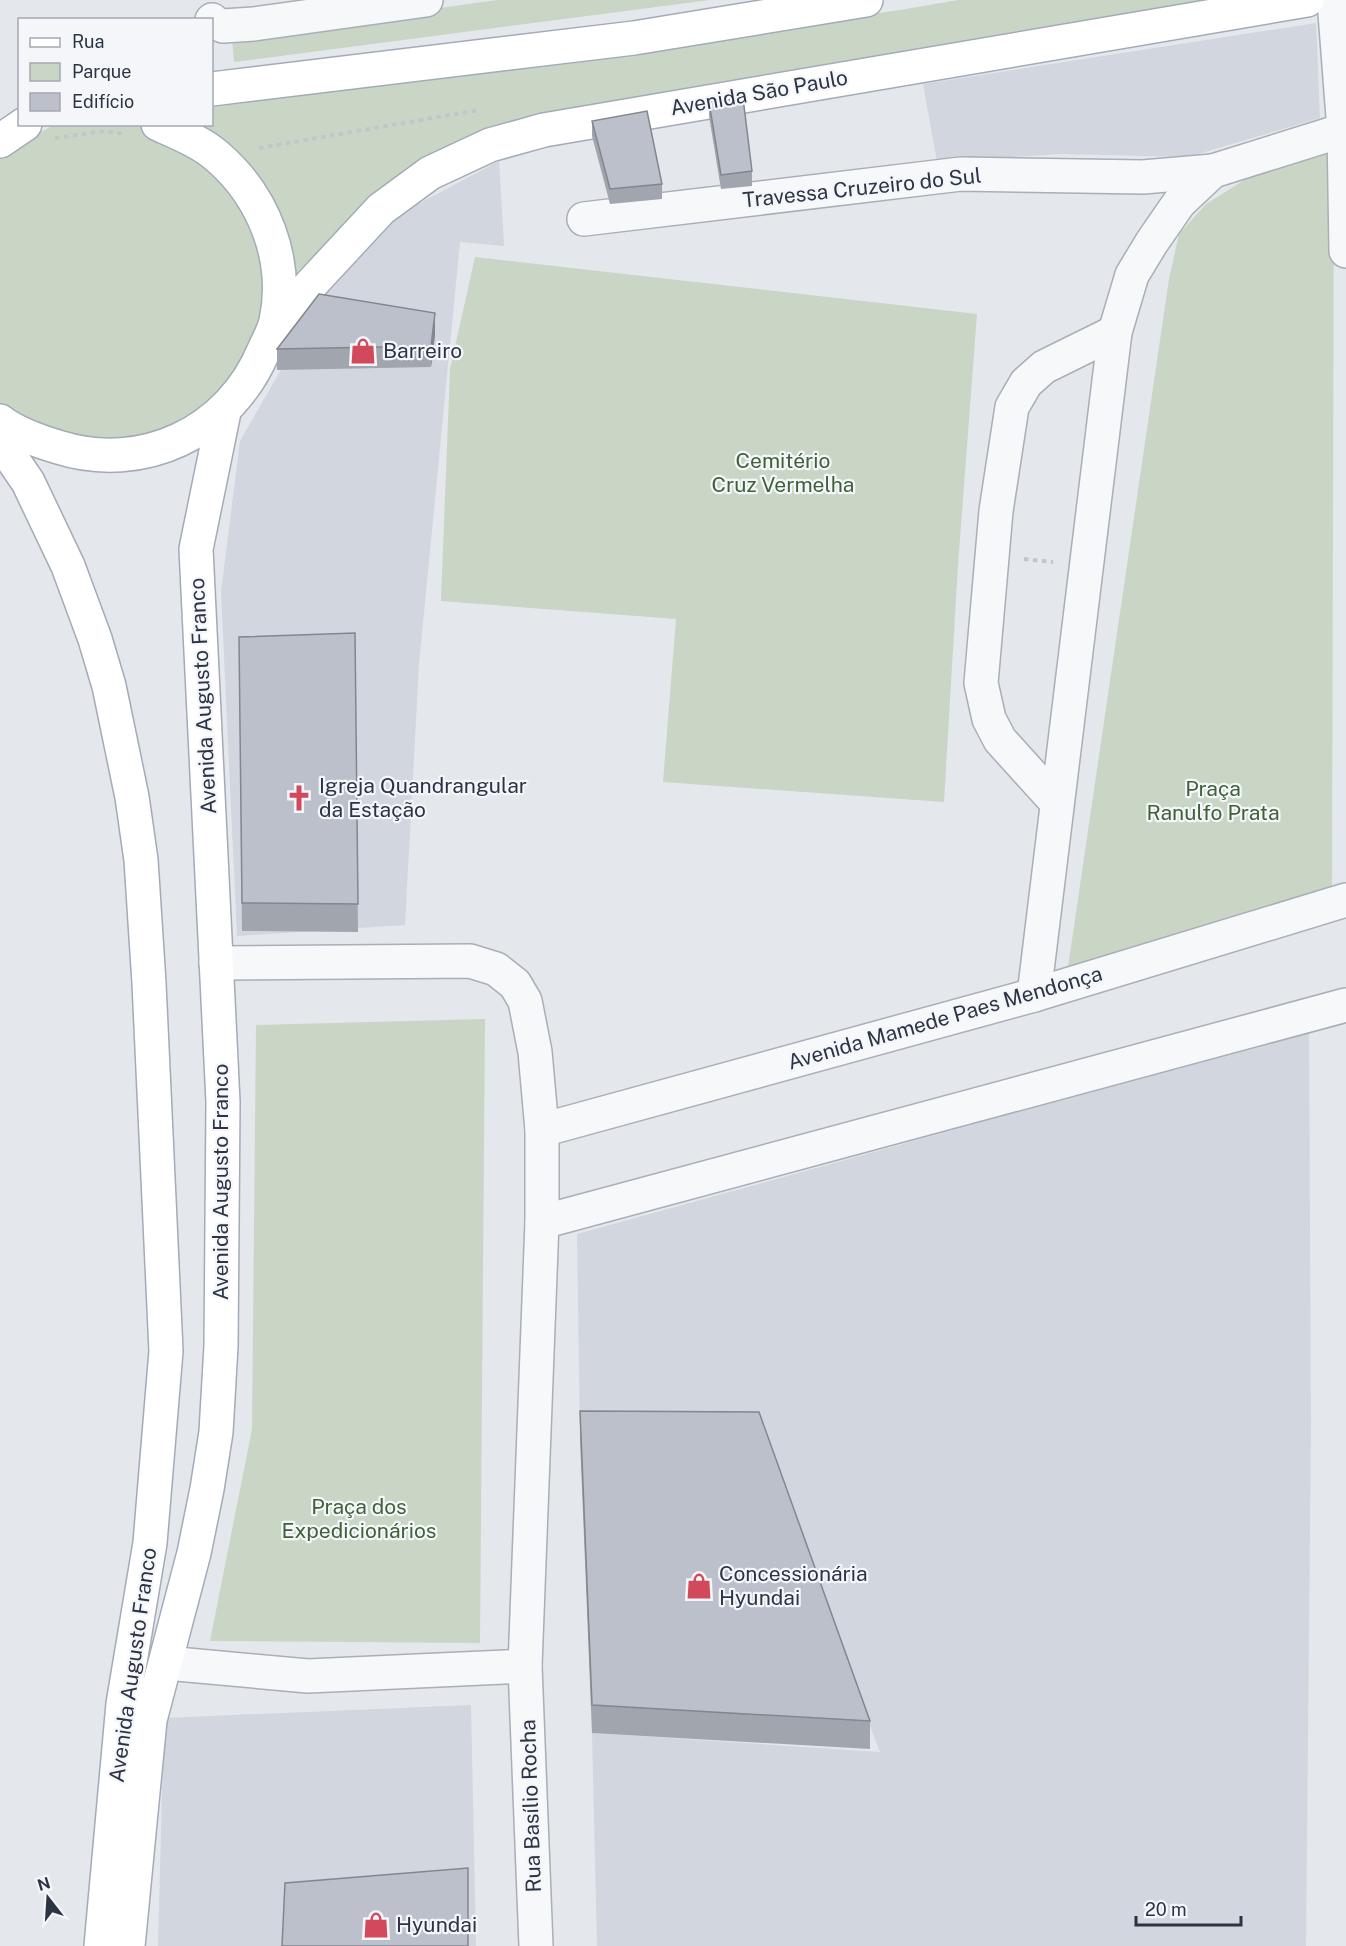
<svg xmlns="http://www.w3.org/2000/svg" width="1346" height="1946" viewBox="0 0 1346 1946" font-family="'Public Sans',sans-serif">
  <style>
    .built { fill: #d2d6de }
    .green { fill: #c9d6c5 }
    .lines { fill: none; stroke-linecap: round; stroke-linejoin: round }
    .minor-casing { stroke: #a9aeb7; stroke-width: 36 }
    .major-casing { stroke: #a3abb8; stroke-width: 36 }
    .path { stroke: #c2c5cb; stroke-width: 4; stroke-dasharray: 4.5 4.5; stroke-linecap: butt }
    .minor { stroke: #f7f8fa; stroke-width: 33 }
    .major { stroke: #fff; stroke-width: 33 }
    .wall { fill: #a1a5ae }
    .shaded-wall { fill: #83868d }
    .building { fill: #bbc0ca; stroke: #83868d; stroke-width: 1.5 }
    .labels { text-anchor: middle; stroke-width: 4.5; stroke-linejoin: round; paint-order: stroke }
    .street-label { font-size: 21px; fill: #2b3445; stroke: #f4f6f9 }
    .poi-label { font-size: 21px; fill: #2b3445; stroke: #f4f6f9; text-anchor: start }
    .park-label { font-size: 21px; fill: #3f6138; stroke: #f4f6f9 }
  </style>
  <rect width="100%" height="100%" fill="#e4e7ec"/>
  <g class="built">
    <polygon points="1316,23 1320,118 1188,157 1060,154 937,162 923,84"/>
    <polygon points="499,161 504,246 460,242 419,664 405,925 237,936 221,592 240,441 321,300 403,212"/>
    <polygon points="1309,1032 1311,1425 1306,1946 597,1946 592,1733 880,1752 759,1440 580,1439 577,1234"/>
    <polygon points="471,1705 476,1946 158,1946 164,1718"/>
  </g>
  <g class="green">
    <polygon points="497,0 710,0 234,62 232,37"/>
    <polygon points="958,0 1254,0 746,80 381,189 287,282 277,221 180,125 212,124 212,107 900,10"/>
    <polygon points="61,124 137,125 152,127 195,151 228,188 255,231 265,280 262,315 252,344 223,393 167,432 103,439 52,432 0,407 0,154 52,126"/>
    <polygon points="1334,148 1332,891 1068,967 1169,279 1179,234 1206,204 1254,174"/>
    <polygon points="475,257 977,314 958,565 944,802 663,782 676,619 441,601 450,369"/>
    <polygon points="485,1019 480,1643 210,1641 252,1429 256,1025"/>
  </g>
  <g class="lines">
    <g class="minor-casing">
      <g id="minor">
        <polyline points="1334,0 1344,130 1346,251"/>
        <polyline points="212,20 213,22 223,26 254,24 426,0"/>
        <polyline points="584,219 961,174 1143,177 1213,171"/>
        <polyline points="1057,803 1000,740 989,719 981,683 996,511 1012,407 1026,383 1044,367 1115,332"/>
        <polyline points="216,963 470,961 496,969 515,984 525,1001 535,1052 542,1130 542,1222 525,1666 536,1946"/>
        <polyline points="1034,995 1115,332 1132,275 1152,242 1179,203 1213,171 1344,130"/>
        <polyline points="542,1130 1034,995 1346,900"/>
        <polyline points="542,1222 1346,1005"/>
        <polyline points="166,1663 308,1676 525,1666"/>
      </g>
    </g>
    <g class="major-casing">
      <g id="major">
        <polyline points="212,89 634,38 866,0"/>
        <polyline points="0,141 25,124"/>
        <polyline points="276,322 381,209 430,173 490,145 544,130 1307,0"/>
        <path d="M0,421C17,434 38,441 58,447C143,474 230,432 264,350C268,341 274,331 276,321C289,260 264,197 218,157C201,142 178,133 158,124"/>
        <polyline points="0,441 28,482 68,566 95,639 109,686 132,797 141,860 149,983 166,1351 150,1543 123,1704 101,1946"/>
        <polyline points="128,1946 150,1720 194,1553 207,1489 216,1432 221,1346 223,1102 196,549 224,412"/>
      </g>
    </g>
    <g class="path">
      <polyline points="55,138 104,131 125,134"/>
      <polyline points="259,148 479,110"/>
      <polyline points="1024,559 1053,562"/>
    </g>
    <use href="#minor" class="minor"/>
    <use href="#major" class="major"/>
  </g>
  <g class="wall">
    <polygon points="709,102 752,171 752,186 721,189 709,116"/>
    <polygon points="592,121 662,184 662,199 610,204 592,136"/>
    <polygon points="435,335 431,367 277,370 277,349"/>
    <polygon points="355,633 358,932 242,931 239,637"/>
    <polygon points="580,1411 870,1721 870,1749 592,1733 580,1439"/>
  </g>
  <polygon class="shaded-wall" points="435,313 435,335 431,367 431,346"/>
  <g class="building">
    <polygon points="743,98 752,171 721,175 709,102"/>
    <polygon points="647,111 662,184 610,189 592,121"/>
    <polygon points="319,294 435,313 431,346 277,349"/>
    <polygon points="355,633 358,904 242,903 239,637"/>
    <polygon points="580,1411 759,1412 870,1721 592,1705"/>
    <polygon points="468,1868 468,1946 282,1946 285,1883"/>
  </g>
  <defs>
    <g id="shop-bare" transform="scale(2.07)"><path d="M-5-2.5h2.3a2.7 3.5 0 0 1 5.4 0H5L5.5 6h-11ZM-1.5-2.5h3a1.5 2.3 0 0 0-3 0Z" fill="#d1495b" stroke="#f4f6f9" stroke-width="2.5" paint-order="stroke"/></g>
    <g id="church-bare" transform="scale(2.07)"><path d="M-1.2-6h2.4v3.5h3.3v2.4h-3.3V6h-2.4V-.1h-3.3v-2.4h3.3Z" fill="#d1495b" stroke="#f4f6f9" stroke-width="2.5" paint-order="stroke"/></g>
  </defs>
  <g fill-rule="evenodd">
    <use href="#shop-bare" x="363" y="351"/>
    <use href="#church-bare" x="299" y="798"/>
    <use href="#shop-bare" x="699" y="1586"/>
    <use href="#shop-bare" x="376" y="1925"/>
  </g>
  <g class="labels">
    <g class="street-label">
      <text transform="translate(759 93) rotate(-10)" y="7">Avenida São Paulo</text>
      <text transform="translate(862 188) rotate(-6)" y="7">Travessa Cruzeiro do Sul</text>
      <text transform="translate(203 696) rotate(-93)" y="7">Avenida Augusto Franco</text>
      <text transform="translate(945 1018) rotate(-16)" y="7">Avenida Mamede Paes Mendonça</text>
      <text transform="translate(221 1182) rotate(-90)" y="7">Avenida Augusto Franco</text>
      <text transform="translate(133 1665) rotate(-82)" y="7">Avenida Augusto Franco</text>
      <text transform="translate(531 1806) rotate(-92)" y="7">Rua Basílio Rocha</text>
    </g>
    <g class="poi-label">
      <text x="383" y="358">Barreiro</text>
      <text x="319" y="793">Igreja Quandrangular<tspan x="319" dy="24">da Estação</tspan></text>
      <text x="719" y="1581">Concessionária<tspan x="719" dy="24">Hyundai</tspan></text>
      <text x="396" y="1932">Hyundai</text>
    </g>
    <g class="park-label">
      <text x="783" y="468">Cemitério<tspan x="783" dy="24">Cruz Vermelha</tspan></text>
      <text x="1213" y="796">Praça<tspan x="1213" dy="24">Ranulfo Prata</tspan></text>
      <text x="359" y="1514">Praça dos<tspan x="359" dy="24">Expedicionários</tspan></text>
    </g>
  </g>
  <rect x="18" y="18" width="195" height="108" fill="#f4f6f9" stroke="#a4a8b1" stroke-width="1.5"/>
  <rect x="30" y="38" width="30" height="9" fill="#ffffff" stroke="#a4a8b1" stroke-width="1.5"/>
  <text x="72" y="48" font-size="18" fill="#2b3445">Rua</text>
  <rect x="30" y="63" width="30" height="18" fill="#c9d6c5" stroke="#a4a8b1" stroke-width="1.5"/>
  <text x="72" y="78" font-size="18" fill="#2b3445">Parque</text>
  <rect x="30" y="93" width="30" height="18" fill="#bbc0ca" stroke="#a4a8b1" stroke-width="1.5"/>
  <text x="72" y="108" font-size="18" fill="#2b3445">Edifício</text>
  <g transform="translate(48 1898) rotate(343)" stroke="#f4f6f9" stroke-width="4.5" paint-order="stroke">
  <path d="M0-4.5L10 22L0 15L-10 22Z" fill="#2b3445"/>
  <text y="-9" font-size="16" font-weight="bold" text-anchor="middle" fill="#2b3445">N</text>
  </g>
  <path d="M1136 1916v9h105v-9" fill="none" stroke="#2b3445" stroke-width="3"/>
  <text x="1145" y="1916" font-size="18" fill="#2b3445" stroke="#f4f6f9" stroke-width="4.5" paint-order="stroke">20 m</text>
</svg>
